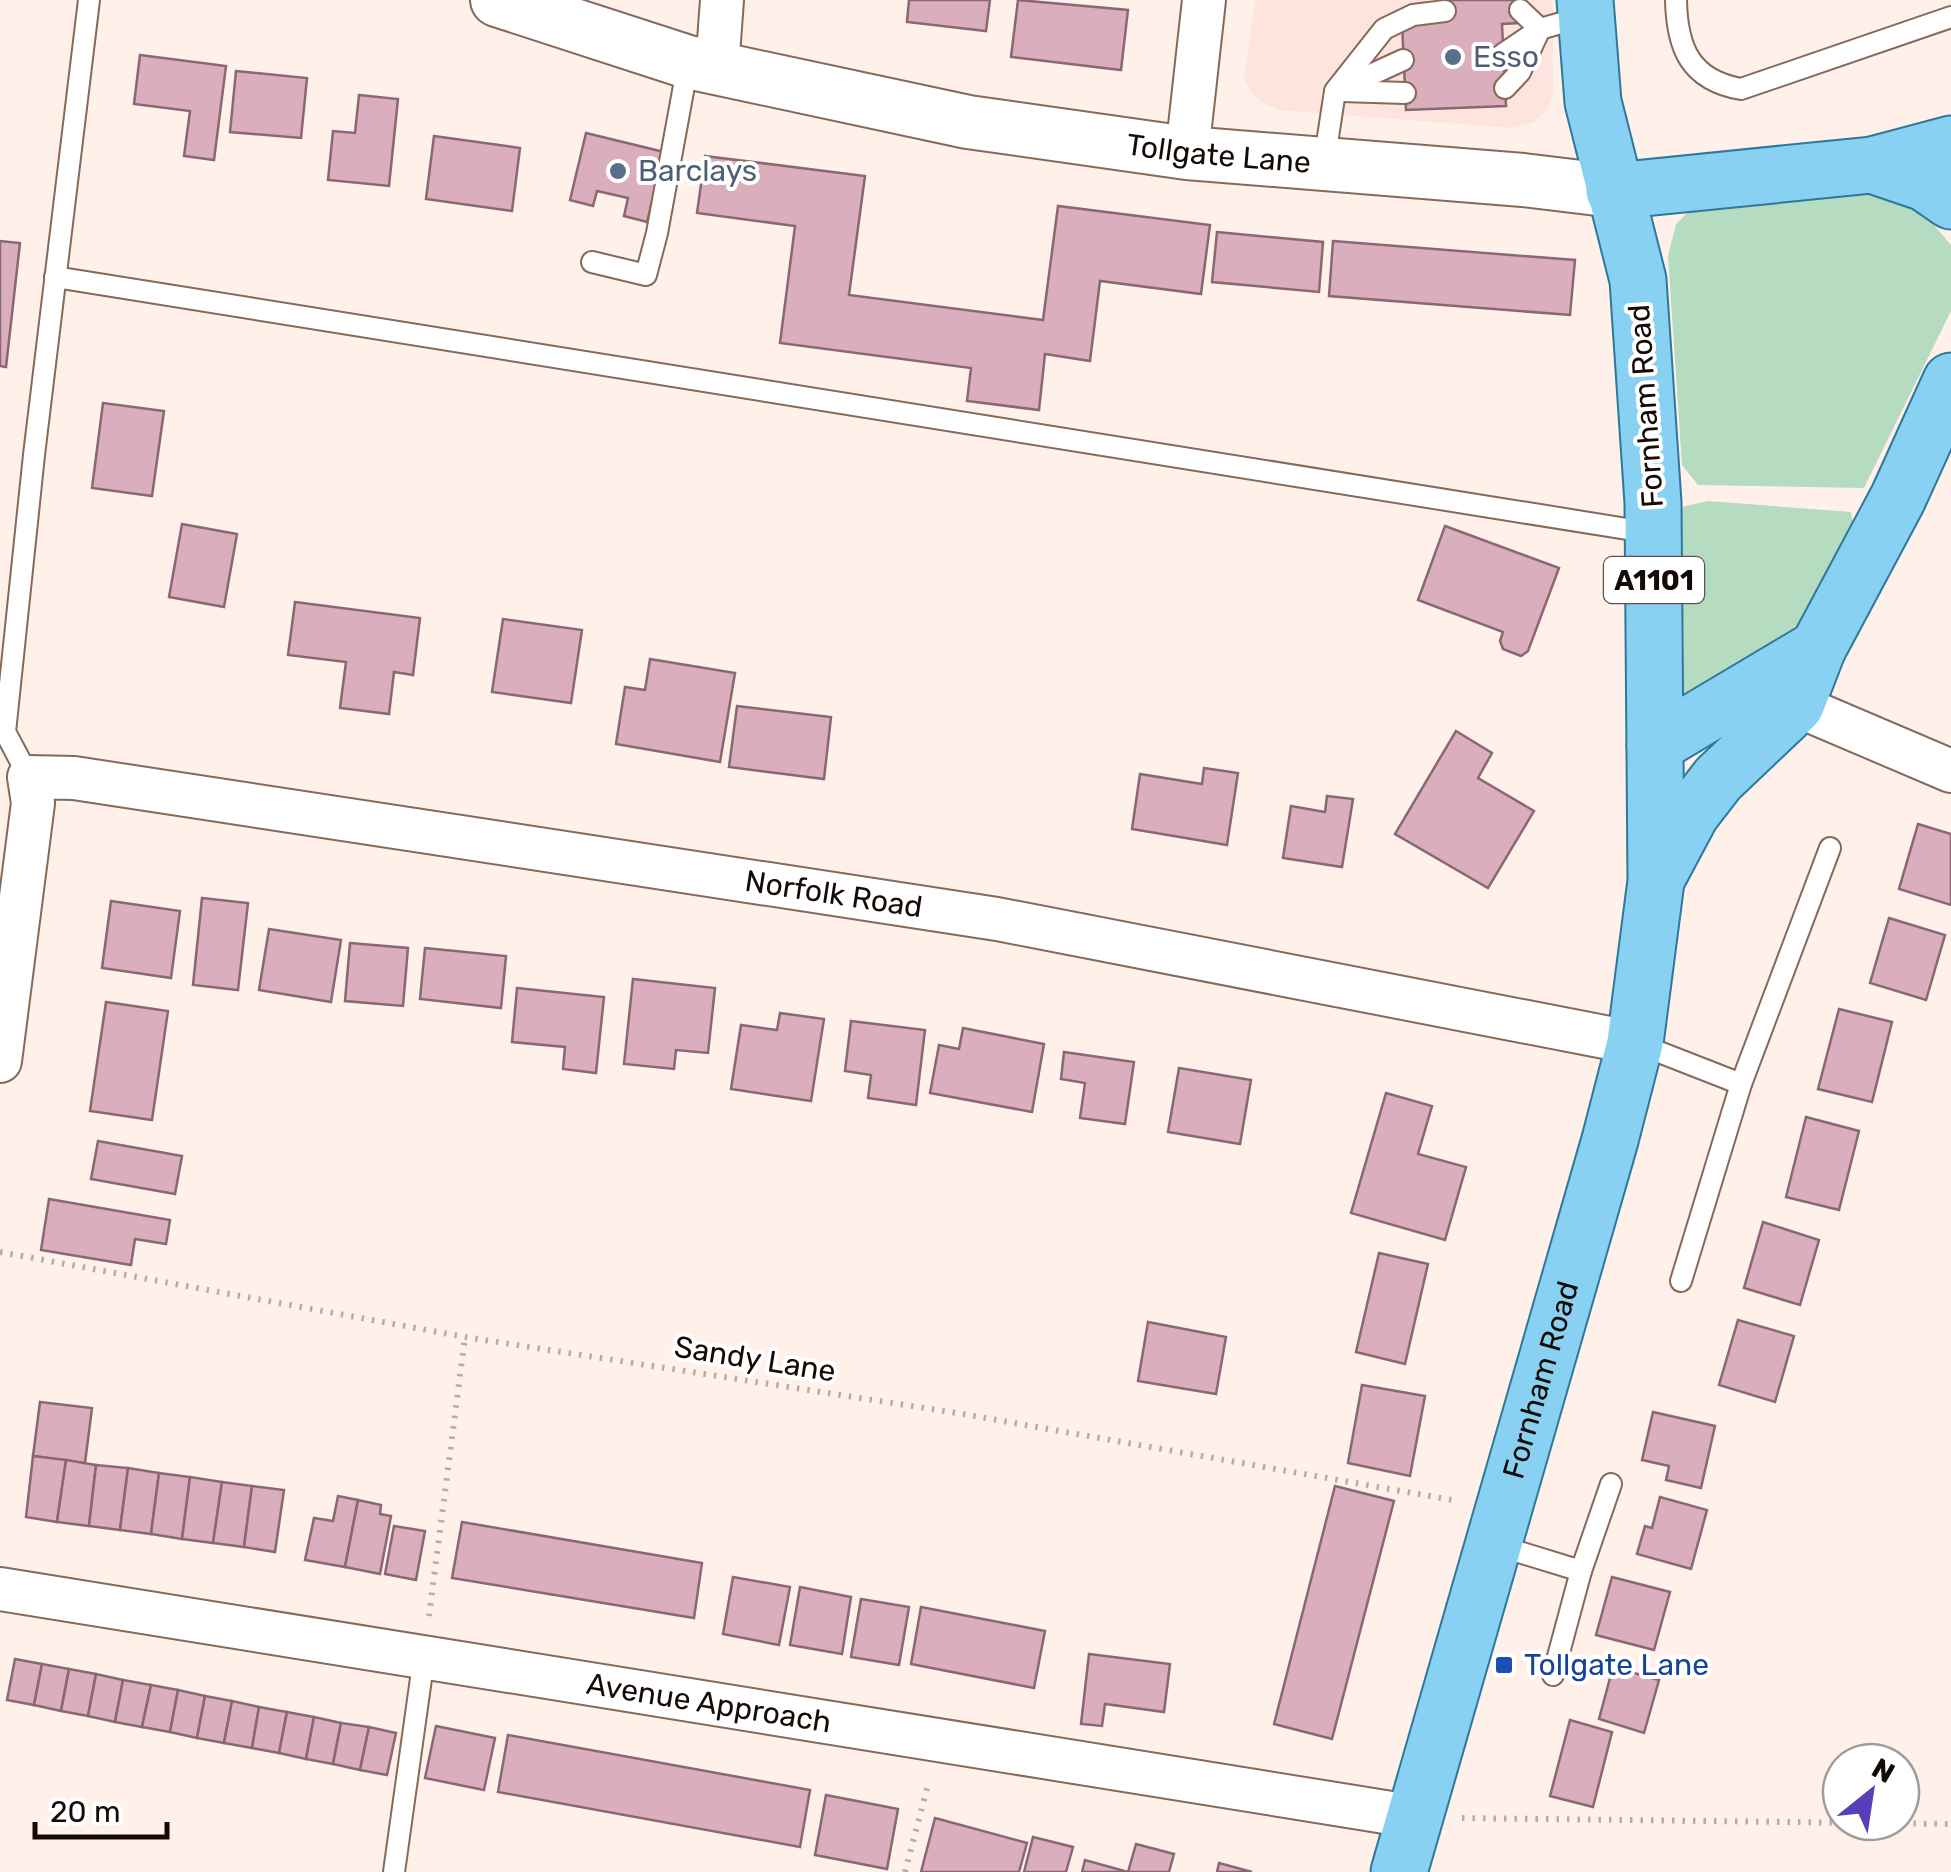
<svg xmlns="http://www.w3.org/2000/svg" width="1951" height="1872" viewBox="0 0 1951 1872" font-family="Rubik,sans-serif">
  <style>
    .commercial { fill: #fee4df }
    .green { fill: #b5dbc1 }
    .building { fill: #daaebc; stroke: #896873; stroke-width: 2.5 }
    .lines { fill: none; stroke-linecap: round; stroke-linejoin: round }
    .service-casing { stroke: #866959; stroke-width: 24 }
    .minor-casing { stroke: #866959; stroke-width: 46 }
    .tertiary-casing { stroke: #866959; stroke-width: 56 }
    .primary-casing { stroke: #2e7899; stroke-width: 59 }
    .path { stroke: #b8aba5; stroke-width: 6; stroke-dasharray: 2.5 8; stroke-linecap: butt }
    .service { stroke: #fff; stroke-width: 20 }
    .minor { stroke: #fff; stroke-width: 42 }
    .tertiary { stroke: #fff; stroke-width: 52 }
    .primary { stroke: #89d1f2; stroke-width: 55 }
    .service-dot { fill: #5c6f8a; stroke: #fff; stroke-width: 4 }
    .transit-dot { fill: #1a4fb4; stroke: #fff; stroke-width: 4 }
    .labels { text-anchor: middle; stroke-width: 8; stroke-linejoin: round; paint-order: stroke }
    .shield { fill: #fff; stroke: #5b5450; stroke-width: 2.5 }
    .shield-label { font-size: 28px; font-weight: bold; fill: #150a05 }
    .service-label { font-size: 30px; fill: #4e5e75; stroke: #fff; text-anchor: start }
    .street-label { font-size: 30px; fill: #150a05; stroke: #fff }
    .transit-label { font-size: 30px; fill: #164399; stroke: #fff; text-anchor: start }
  </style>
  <rect width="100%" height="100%" fill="#fff1ea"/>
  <polygon class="commercial" points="1255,0 1553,0 1553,93 1547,111 1534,122 1512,128 1279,110 1262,103 1251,92 1244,77"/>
  <g class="green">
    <polygon points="1827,191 1882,195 1921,210 1951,245 1951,311 1864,488 1698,485 1682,465 1668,256 1676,224 1696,205"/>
    <polygon points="1708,501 1851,512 1854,533 1778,675 1684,722 1682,507"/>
  </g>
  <g class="building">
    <polygon points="909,0 990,0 986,31 907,22"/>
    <polygon points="1018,0 1128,10 1121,70 1011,57"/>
    <polygon points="1444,0 1519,0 1520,23 1502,24 1506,106 1406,110 1402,23 1445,21"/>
    <polygon points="140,55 226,66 214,160 184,156 190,111 134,104"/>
    <polygon points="236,71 307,78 301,138 230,132"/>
    <polygon points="359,95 398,99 389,186 328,180 333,131 355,133"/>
    <polygon points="586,133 664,152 647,222 624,216 628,198 597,191 593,206 570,200"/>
    <polygon points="434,136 520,148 512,211 426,199"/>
    <polygon points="705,156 865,176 849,295 1043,320 1058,206 1210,225 1201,294 1100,281 1090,361 1045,354 1039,410 967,401 971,368 780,343 795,226 697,213"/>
    <polygon points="1217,232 1323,242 1319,292 1212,282"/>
    <polygon points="0,241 20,243 6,367 0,366"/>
    <polygon points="1333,241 1575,260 1570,315 1329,296"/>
    <polygon points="103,403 164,411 152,496 92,488"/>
    <polygon points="182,524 237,534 224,607 169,597"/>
    <polygon points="1445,526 1559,568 1528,651 1521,656 1503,649 1500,641 1503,632 1418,600"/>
    <polygon points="295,602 420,618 413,675 394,672 389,714 340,708 346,662 288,655"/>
    <polygon points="503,619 582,630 571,703 492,692"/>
    <polygon points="650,659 735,673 720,762 616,744 625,687 645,690"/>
    <polygon points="737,706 831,717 824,779 729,767"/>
    <polygon points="1456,731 1492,753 1478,778 1534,811 1488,888 1395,834"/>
    <polygon points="1204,768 1238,773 1227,845 1132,829 1140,774 1202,784"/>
    <polygon points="1327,796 1353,799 1342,867 1283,858 1291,806 1325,812"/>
    <polygon points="1918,824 1951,834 1951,905 1899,889"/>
    <polygon points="202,898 248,903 238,990 193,985"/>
    <polygon points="111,901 180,911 171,978 102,968"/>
    <polygon points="1889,918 1945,935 1926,1000 1870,983"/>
    <polygon points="269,929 341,940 331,1002 259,990"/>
    <polygon points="350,943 408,948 403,1006 345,1001"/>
    <polygon points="425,948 506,956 501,1008 420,999"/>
    <polygon points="633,979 715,988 708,1053 676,1050 674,1069 624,1064"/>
    <polygon points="517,988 604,997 596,1073 563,1069 565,1047 512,1042"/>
    <polygon points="106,1002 168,1011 152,1120 90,1111"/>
    <polygon points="1839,1009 1892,1022 1872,1102 1818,1089"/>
    <polygon points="780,1013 824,1019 811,1101 731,1089 741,1025 777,1030"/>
    <polygon points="851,1021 925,1030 916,1105 868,1098 871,1075 845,1071"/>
    <polygon points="963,1028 1044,1044 1032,1112 930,1093 939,1045 959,1049"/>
    <polygon points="1064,1052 1134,1062 1125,1124 1080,1118 1085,1083 1061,1079"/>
    <polygon points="1179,1068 1251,1080 1240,1144 1168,1132"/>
    <polygon points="1386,1093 1432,1106 1418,1154 1466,1167 1445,1240 1351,1213"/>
    <polygon points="1806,1117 1859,1131 1839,1210 1786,1197"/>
    <polygon points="98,1141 182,1156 175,1194 91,1179"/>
    <polygon points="49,1199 170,1220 166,1244 135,1239 131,1265 41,1250"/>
    <polygon points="1763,1222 1819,1240 1800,1305 1744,1288"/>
    <polygon points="1379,1253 1428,1264 1405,1364 1356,1352"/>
    <polygon points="1738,1320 1794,1336 1775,1402 1719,1385"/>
    <polygon points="1148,1322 1226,1337 1216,1394 1138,1381"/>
    <polygon points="1362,1385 1425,1396 1410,1476 1348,1463"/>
    <polygon points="40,1402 92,1408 85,1463 33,1456"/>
    <polygon points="1653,1412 1715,1426 1701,1488 1666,1480 1669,1466 1642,1460"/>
    <polygon points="33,1456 66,1460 57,1522 26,1517"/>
    <polygon points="66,1460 96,1465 89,1526 57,1522"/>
    <polygon points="96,1465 128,1468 120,1530 89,1526"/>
    <polygon points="128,1468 159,1473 151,1534 120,1530"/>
    <polygon points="159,1473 190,1477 182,1539 151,1534"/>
    <polygon points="190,1477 222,1482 213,1543 182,1539"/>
    <polygon points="222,1482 252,1486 244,1547 213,1543"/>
    <polygon points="252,1486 284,1490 275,1552 244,1547"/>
    <polygon points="1335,1486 1394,1501 1332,1739 1274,1724"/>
    <polygon points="338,1496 358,1500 345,1567 305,1560 314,1518 333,1521"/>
    <polygon points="1660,1497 1707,1510 1691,1569 1637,1554 1645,1526 1652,1528"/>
    <polygon points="358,1500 381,1505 380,1514 391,1516 380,1574 345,1567"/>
    <polygon points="462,1522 702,1563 694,1618 452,1578"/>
    <polygon points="394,1526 425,1531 416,1580 385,1574"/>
    <polygon points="733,1577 790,1587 779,1645 723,1634"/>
    <polygon points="1612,1577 1670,1592 1654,1650 1596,1635"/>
    <polygon points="800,1587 851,1597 842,1654 790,1645"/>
    <polygon points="861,1599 909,1607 899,1665 851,1657"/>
    <polygon points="921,1607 1045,1631 1034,1688 911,1664"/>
    <polygon points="1089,1654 1170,1664 1164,1712 1105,1704 1102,1726 1081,1724"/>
    <polygon points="15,1659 42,1664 34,1705 7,1700"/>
    <polygon points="42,1664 69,1669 61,1711 34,1705"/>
    <polygon points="1613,1667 1659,1680 1644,1733 1599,1719"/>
    <polygon points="69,1669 96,1674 88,1716 61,1711"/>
    <polygon points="96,1674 123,1680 115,1722 88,1716"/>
    <polygon points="123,1680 151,1685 142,1727 115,1722"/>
    <polygon points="151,1685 178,1690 170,1732 142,1727"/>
    <polygon points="178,1690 205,1696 197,1738 170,1732"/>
    <polygon points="205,1696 232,1701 224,1743 197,1738"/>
    <polygon points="232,1701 259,1707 252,1748 224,1743"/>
    <polygon points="259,1707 287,1712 279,1753 252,1748"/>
    <polygon points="287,1712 314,1717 306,1759 279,1753"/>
    <polygon points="314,1717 341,1723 333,1764 306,1759"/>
    <polygon points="1570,1720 1612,1732 1593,1807 1550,1796"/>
    <polygon points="341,1723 369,1727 360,1770 333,1764"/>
    <polygon points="436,1726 495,1738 484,1790 425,1778"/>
    <polygon points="369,1727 396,1733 387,1775 360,1770"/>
    <polygon points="508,1735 810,1790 800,1847 498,1792"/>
    <polygon points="826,1795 898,1809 887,1869 815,1855"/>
    <polygon points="935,1818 1027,1843 1019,1872 921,1872"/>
    <polygon points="1033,1837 1073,1847 1066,1872 1024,1872"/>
    <polygon points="1136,1844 1174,1854 1169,1872 1082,1872 1085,1860 1128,1872"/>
    <polygon points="1219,1863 1252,1872 1217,1872"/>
  </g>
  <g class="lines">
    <g class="service-casing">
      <g id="service">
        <path d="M1676,0C1677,48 1690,80 1741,89L1951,17"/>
        <polyline points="1520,10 1540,29"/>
        <polyline points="1503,54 1540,29 1582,17"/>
        <polyline points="1342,88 1403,60"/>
        <polyline points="1505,88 1520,72 1539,31"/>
        <polyline points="1342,91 1405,93"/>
        <polyline points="1324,163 1335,91 1384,29 1413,15 1445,11"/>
        <polyline points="592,262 646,275 657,233 688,64"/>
        <polyline points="55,277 1652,533"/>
        <polyline points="29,777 5,732 34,455 89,0"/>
        <polyline points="1636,1043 1741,1084"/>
        <polyline points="1681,1281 1741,1084 1830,848"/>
        <polyline points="1496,1545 1581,1571 1611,1484"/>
        <polyline points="1553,1675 1581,1571"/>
        <polyline points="394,1872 424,1657"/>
      </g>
    </g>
    <g class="minor-casing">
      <g id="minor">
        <polyline points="717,68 722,0"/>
        <polyline points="1187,153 1204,0"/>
        <polyline points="1796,705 1951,771"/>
        <path id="s1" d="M0,1061L33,803L29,777L74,778L997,919L1635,1043"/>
        <path id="s2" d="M0,1589L1416,1817"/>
      </g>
    </g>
    <g class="tertiary-casing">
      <g id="tertiary">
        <path id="s3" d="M497,0L688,62L968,122L1187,153L1523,180L1614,191"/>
      </g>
    </g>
    <g class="primary-casing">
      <g id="primary">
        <polyline points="1872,165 1925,183 1951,201"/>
        <polyline points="1614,191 1872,165 1951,144"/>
        <polyline points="1655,745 1818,648"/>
        <polyline points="1659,874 1691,814 1718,779 1796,705 1818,648 1898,498 1951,381"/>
        <path id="s4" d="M1399,1872L1610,1140L1635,1043L1656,881L1653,503L1638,280L1593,102L1585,0"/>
      </g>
    </g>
    <g class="path">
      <polyline points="0,1252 465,1337 957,1413 1458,1501"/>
      <polyline points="429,1616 465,1337"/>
      <polyline points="1462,1818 1951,1824"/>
      <polyline points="905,1872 929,1781"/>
    </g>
    <use href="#service" class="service"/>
    <use href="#minor" class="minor"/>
    <use href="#tertiary" class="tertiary"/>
    <use href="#primary" class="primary"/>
  </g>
  <g class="service-dot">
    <circle cx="1453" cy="57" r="10"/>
    <circle cx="618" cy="171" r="10"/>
  </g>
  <rect class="transit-dot" x="1494" y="1655" width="20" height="20" rx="5"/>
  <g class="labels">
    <rect class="shield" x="1604" y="557" width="100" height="46" rx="8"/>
    <g class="shield-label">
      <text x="1654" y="590">A1101</text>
    </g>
    <g class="service-label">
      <text x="1473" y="67">Esso</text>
      <text x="638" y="181">Barclays</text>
    </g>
    <g class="street-label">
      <text dy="10" stroke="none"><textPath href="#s3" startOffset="740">Tollgate Lane</textPath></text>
      <text transform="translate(1646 406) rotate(-94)" y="10">Fornham Road</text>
      <text dy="10" stroke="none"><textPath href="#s1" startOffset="1100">Norfolk Road</textPath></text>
      <text transform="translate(755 1359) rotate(9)" y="10">Sandy Lane</text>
      <text dy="10" stroke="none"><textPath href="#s4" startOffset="512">Fornham Road</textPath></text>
      <text dy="10" stroke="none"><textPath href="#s2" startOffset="718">Avenue Approach</textPath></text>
    </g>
    <g class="transit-label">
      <text x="1524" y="1675">Tollgate Lane</text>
    </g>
  </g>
  <g transform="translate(1871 1792) rotate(30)"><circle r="48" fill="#ffffff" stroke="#a19d9b" stroke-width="2.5"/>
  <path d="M0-8L18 38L0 25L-18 38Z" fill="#563fb7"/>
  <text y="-15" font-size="28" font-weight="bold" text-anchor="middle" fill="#150a05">N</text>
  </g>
  <path d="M35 1822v15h132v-15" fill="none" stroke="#150a05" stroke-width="5"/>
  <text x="50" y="1822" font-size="30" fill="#150a05" stroke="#ffffff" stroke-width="8" paint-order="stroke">20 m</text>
</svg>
